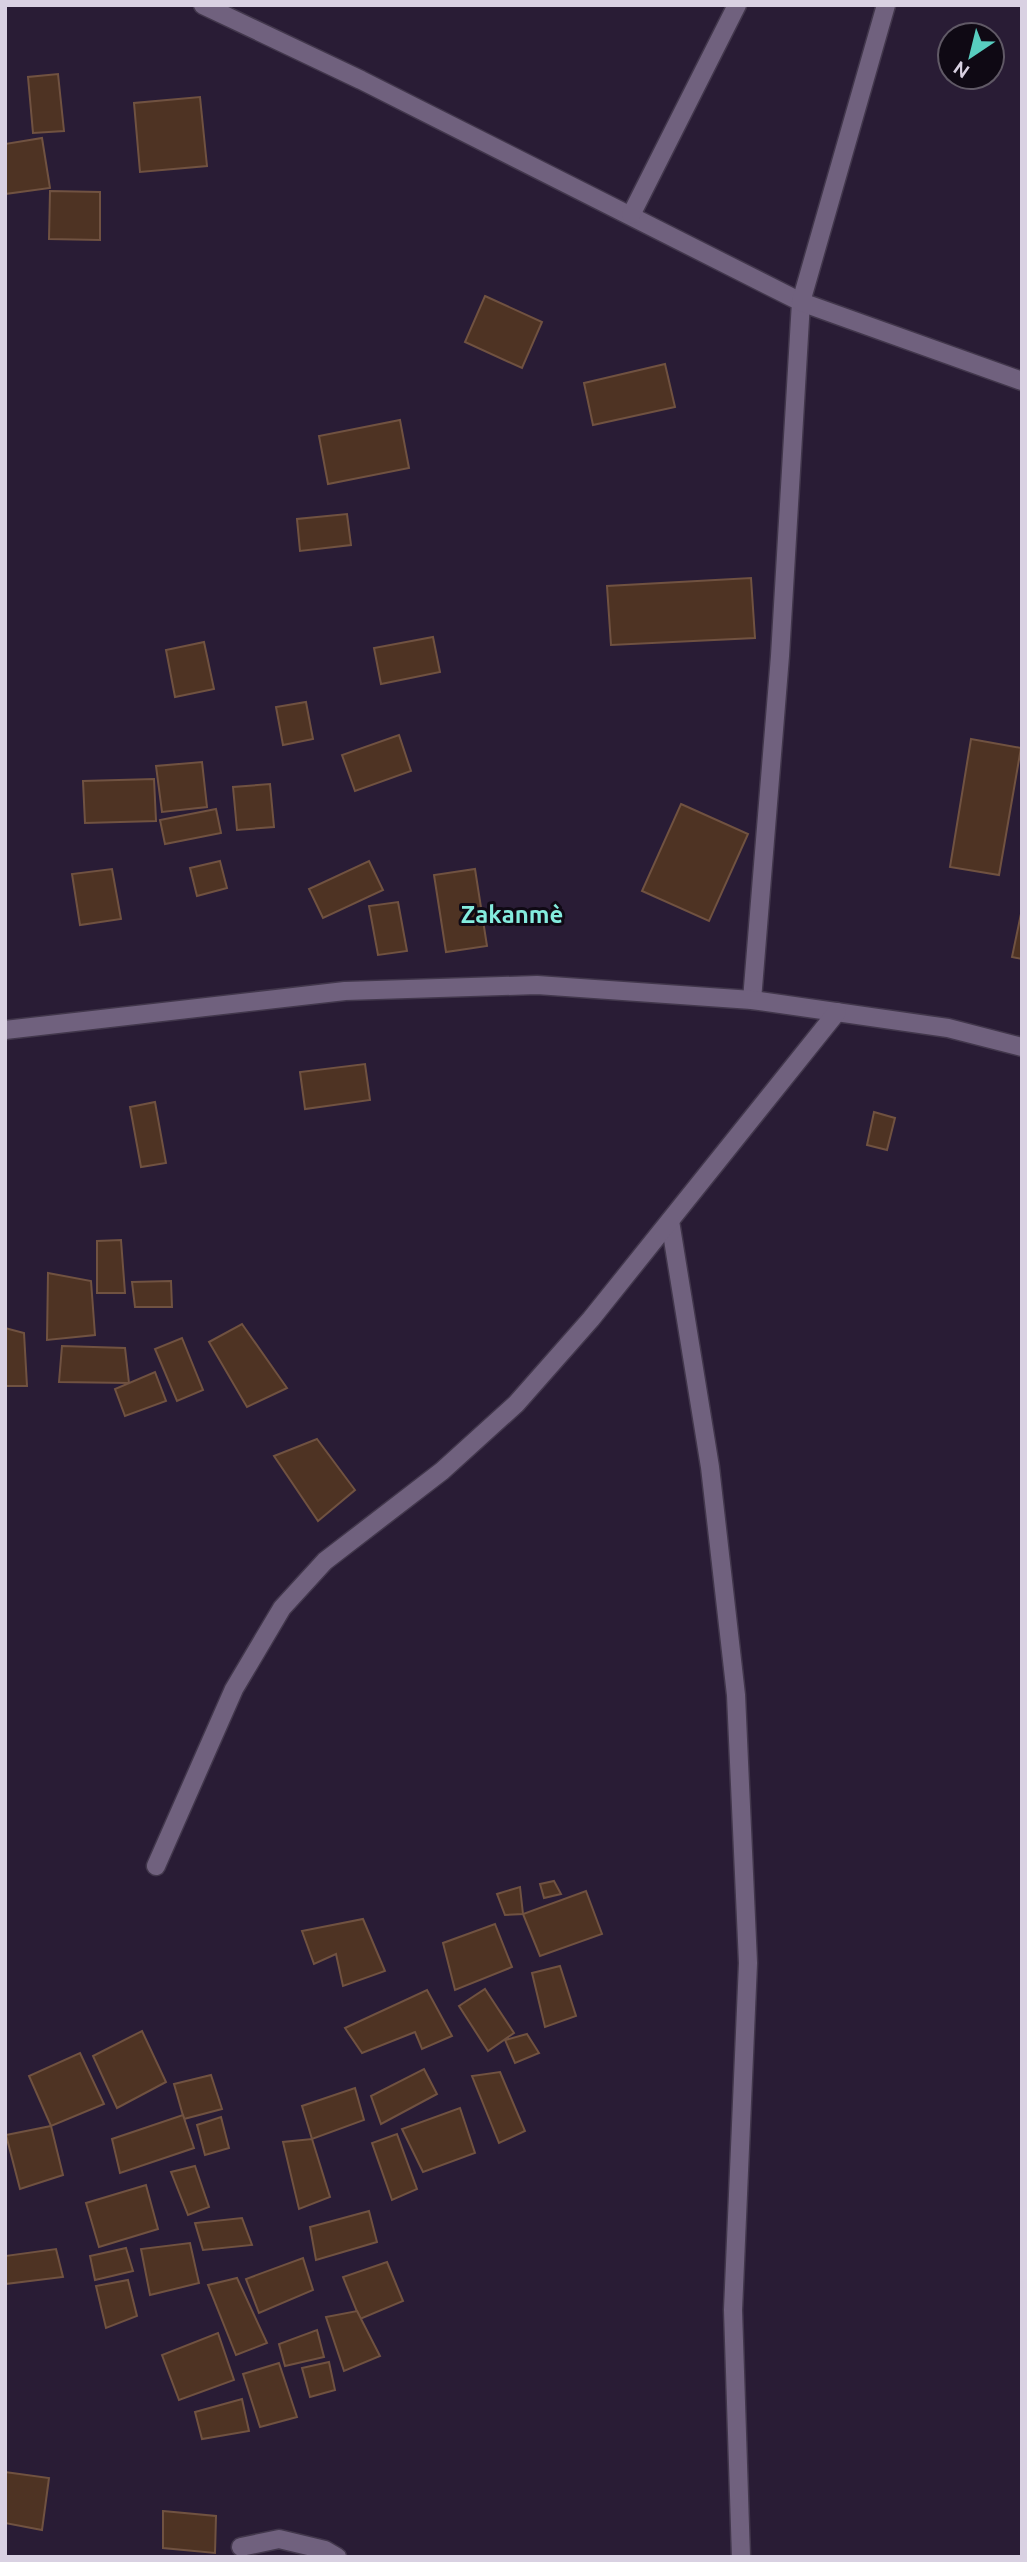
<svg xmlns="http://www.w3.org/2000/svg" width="1027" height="2562" viewBox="0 0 1027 2562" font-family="Ubuntu,sans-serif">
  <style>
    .building { fill: #4e3323; stroke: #705241; stroke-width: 2 }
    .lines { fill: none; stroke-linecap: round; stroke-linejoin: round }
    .minor-casing { stroke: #42374c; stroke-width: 21 }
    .minor { stroke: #70617e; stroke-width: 18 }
    .labels { text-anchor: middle; stroke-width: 6; stroke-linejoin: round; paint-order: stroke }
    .quarter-label { font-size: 24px; font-weight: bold; fill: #84ecde; stroke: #0f0914 }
  </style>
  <rect width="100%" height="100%" fill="#291c35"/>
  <g class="building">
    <polygon points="58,74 64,131 33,133 28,77"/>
    <polygon points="200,97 207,166 140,172 134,103"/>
    <polygon points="42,138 50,188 5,194 5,144"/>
    <polygon points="50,191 100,192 100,240 49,239"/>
    <polygon points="485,296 542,322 522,368 465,342"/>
    <polygon points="665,364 675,407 593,425 584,383"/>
    <polygon points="400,420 409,468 328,484 319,436"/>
    <polygon points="347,514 351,545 300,551 297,519"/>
    <polygon points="751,578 755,638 611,645 607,586"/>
    <polygon points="433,637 440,672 381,684 374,648"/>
    <polygon points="204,642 214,689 175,697 166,650"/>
    <polygon points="306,702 313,739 283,745 276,707"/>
    <polygon points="399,735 411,771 355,791 342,755"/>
    <polygon points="971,739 1021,748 999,875 950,867"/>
    <polygon points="202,762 207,807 162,812 156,766"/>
    <polygon points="154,779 156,821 85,823 83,781"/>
    <polygon points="270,784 274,827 237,830 233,787"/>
    <polygon points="681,804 748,834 709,921 642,891"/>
    <polygon points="216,809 221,833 165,844 160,820"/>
    <polygon points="220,861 227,888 197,896 190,868"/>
    <polygon points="369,861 383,890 323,918 309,889"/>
    <polygon points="112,869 121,919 80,925 72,874"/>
    <polygon points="475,869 487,946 446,952 434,875"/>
    <polygon points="398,902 407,951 378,955 369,906"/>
    <polygon points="1022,909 1022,959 1012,957"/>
    <polygon points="365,1064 370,1100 305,1109 300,1072"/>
    <polygon points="155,1102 166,1163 141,1167 130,1107"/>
    <polygon points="874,1112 895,1118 887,1150 867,1145"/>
    <polygon points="121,1240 125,1293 97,1293 97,1241"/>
    <polygon points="48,1273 91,1281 95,1335 47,1340"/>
    <polygon points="171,1281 172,1307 135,1307 132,1282"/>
    <polygon points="242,1324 287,1388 247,1407 209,1342"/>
    <polygon points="5,1328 24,1333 27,1386 5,1386"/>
    <polygon points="182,1338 203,1390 177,1401 155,1349"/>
    <polygon points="62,1346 125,1348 129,1383 59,1382"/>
    <polygon points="155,1372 166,1401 125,1416 115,1389"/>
    <polygon points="317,1439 355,1490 318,1521 274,1456"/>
    <polygon points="554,1881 561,1894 544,1898 540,1884"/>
    <polygon points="520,1887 523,1914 505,1915 497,1894"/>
    <polygon points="586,1891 602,1934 540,1956 523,1914"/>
    <polygon points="363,1919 385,1971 343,1986 336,1954 314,1964 302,1931"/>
    <polygon points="495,1924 512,1967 455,1990 443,1943"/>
    <polygon points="560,1966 576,2016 545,2027 532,1973"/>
    <polygon points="485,1989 514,2033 488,2051 459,2006"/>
    <polygon points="427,1990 452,2036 422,2049 415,2032 362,2053 345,2028"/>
    <polygon points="142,2031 166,2082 117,2108 93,2056"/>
    <polygon points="527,2034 539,2053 515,2063 505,2040"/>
    <polygon points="80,2053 104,2104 51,2126 29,2076"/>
    <polygon points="424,2069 437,2094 381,2124 371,2096"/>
    <polygon points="500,2072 525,2131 499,2143 472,2076"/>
    <polygon points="211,2075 222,2109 184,2119 174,2084"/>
    <polygon points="355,2088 364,2120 312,2139 302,2106"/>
    <polygon points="460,2108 475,2153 423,2172 402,2129"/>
    <polygon points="183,2115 194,2148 120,2173 112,2139"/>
    <polygon points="221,2117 229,2148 205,2155 197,2125"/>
    <polygon points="51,2126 63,2175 20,2189 6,2135"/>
    <polygon points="397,2134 417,2189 392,2200 372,2143"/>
    <polygon points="312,2139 330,2197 299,2209 283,2142"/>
    <polygon points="195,2166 209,2207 188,2215 171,2172"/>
    <polygon points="146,2185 158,2229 99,2247 86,2203"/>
    <polygon points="369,2211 377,2242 316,2260 310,2227"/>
    <polygon points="242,2218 252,2245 203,2250 195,2223"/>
    <polygon points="190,2243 199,2283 150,2295 141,2249"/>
    <polygon points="126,2248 133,2271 95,2280 90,2256"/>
    <polygon points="56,2249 63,2277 5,2284 5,2256"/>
    <polygon points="303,2258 313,2290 259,2313 246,2279"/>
    <polygon points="387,2262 403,2301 360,2319 343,2277"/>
    <polygon points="237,2278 267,2343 236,2355 208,2285"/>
    <polygon points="128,2280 137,2316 106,2328 96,2286"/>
    <polygon points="357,2311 380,2356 344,2371 326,2317"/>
    <polygon points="317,2330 324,2357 285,2366 279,2344"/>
    <polygon points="218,2333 234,2380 179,2400 162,2355"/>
    <polygon points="329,2362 335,2390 310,2397 302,2368"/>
    <polygon points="279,2363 297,2417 260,2427 243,2374"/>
    <polygon points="242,2399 249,2431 202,2439 195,2412"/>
    <polygon points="5,2472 49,2478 42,2530 5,2523"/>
    <polygon points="163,2511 216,2516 215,2553 163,2548"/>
  </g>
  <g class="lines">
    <g class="minor-casing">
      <g id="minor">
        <polyline points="203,5 361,80 801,302 780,656 752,1000"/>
        <polyline points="886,5 801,302 1022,381"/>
        <polyline points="631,215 737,5"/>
        <polyline points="5,1030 345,991 537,985 752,1000 948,1028 1022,1047"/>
        <polyline points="670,1221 710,1467 736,1695 748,1963 733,2310 741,2557"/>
        <polyline points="156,1866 234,1689 282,1608 325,1561 442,1471 516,1404 591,1319 837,1012"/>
        <polyline points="241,2547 279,2539 325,2550 337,2557"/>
      </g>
    </g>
    <use href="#minor" class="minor"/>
  </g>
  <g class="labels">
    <g class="quarter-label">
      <text x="512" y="923">Zakanmè</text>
    </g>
  </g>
  <rect width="1027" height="2562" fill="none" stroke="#d9d1e2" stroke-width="14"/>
  <g transform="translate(971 56) rotate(215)"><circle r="33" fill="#0f0914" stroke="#605966" stroke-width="2"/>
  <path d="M0-5L12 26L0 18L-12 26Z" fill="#58cec0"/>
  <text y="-10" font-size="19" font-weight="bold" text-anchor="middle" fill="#d9d1e2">N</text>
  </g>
</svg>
